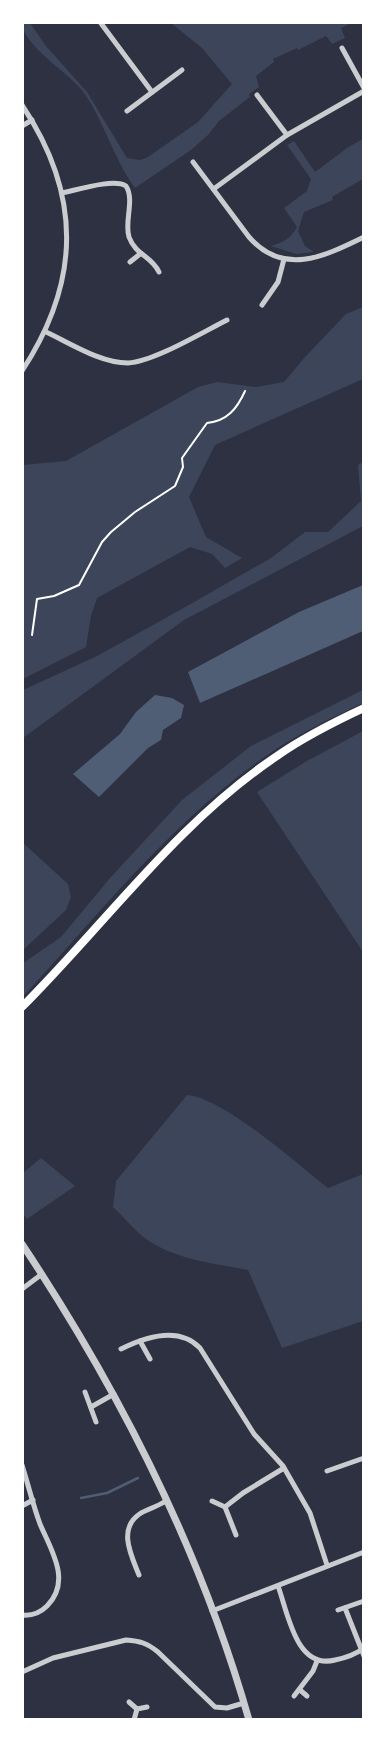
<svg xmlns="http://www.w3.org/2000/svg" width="386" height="1742" viewBox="0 0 386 1742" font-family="Roboto,sans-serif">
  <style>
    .green { fill: #3c4559 }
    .water { fill: #4f5d75 }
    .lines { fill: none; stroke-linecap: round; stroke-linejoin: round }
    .stream { stroke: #4f5d75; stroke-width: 2.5 }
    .path { stroke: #fff; stroke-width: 2 }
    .minor { stroke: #caccd0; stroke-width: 5 }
    .tertiary { stroke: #caccd0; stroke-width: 7 }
    .secondary { stroke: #fff; stroke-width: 8 }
  </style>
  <rect width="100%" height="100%" fill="#2d3142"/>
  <g class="green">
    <path d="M22,23H30L46,46L87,92L127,158L140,160L148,157L198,122L232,84L202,48L171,23H352L341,28L345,38L332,44L326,36L298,50L297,48L273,59L274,62L256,76L259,87L249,94L250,97L219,121L208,135L191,150L135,188C113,158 104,120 82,90C69,74 22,44 22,23Z"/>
    <path d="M363,139V179L332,197L333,200L304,212L298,231L305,246L314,252L296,254L271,246C284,242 291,238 297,227L284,208L307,191L311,179L287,145L294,141L315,172L347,148Z"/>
    <polygon points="363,307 363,379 215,445 189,497 206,537 242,558 225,568 212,554 190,547 97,598 91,616 86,647 23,679 23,465 66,461 198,387 217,382 256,387 284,382 305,357 346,314"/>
    <polygon points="363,462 363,526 184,620 23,738 23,690 97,656 180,610 271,558 305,532 328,532 361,501 358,465"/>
    <path d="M363,690V703C333,717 302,732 273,751C177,816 101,911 23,997V963L61,937L110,878L182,800L251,746Z"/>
    <polygon points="363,731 363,952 257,792 307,761"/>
    <polygon points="22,842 68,884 71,897 66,910 23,950"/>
    <path d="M187,1095C224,1098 296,1163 328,1188L363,1174V1321L282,1348L248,1270C213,1263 176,1260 146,1239C134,1230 124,1217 113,1207L116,1181Z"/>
    <polygon points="41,1158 75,1186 27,1219 23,1214 23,1173"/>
  </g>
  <g class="water">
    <polygon points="363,585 363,631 200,703 188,672 299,612"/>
    <polygon points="155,695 172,698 184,705 181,718 163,730 161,740 148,748 99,797 73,774 120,734 136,712"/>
  </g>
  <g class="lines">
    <polyline class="stream" points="81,1498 107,1493 138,1478"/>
    <path class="path" d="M32,635L37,599L54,596L79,585L102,542L111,532L135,512L175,486L183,467L182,458L207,423C227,421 237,409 245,391"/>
    <g class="minor">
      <polyline points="100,22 152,92"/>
      <polyline points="342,48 364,88"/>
      <polyline points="257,95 287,135"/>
      <path d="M22,105C82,195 81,281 22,371"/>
      <polyline points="127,111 182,70"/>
      <polyline points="22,126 32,120"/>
      <path d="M193,162L249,237C284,277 325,256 364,237"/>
      <polyline points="215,188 287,135 364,91"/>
      <path d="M62,193C77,190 114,178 126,186C135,200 124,222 129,237C136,256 151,255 159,272"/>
      <polyline points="130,262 140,254"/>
      <polyline points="262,305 278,282 284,259"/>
      <path d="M46,332C70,343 100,363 128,363C153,362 203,332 227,320"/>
      <polyline points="22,1289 42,1274"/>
      <polyline points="140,1341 150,1359"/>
      <path d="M121,1349C145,1337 179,1326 200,1348L254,1434L283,1466L310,1513L327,1565"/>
      <polyline points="85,1392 96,1422"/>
      <polyline points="91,1407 114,1394"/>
      <path d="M22,1465C28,1484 33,1505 40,1524C51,1550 72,1581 47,1606C40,1613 32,1616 22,1615"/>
      <polyline points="327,1471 364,1458"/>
      <polyline points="212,1501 225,1507 236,1535"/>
      <polyline points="22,1506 33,1500"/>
      <polyline points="225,1507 243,1493 284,1468"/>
      <path d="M139,1575C131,1555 117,1528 141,1513C149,1509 158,1506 166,1501"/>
      <path d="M278,1586C288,1613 296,1670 335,1660C345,1658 356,1654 364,1648"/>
      <polyline points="345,1608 364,1656"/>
      <polyline points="338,1610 364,1601"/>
      <polyline points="212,1611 364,1552"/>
      <path d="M22,1672L53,1658L126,1640C140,1641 147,1643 158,1652L215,1707L227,1708L244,1703"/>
      <polyline points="300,1690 307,1696"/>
      <polyline points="294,1696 313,1671 317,1661"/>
      <polyline points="129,1702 137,1709 147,1707"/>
      <polyline points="134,1720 137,1709"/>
    </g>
    <path class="tertiary" d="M22,1244C119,1390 201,1551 249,1720"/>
    <path class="secondary" d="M22,1007C106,923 177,823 277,756C304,737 334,722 364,708"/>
  </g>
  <rect width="386" height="1742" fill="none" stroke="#ffffff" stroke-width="48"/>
</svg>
